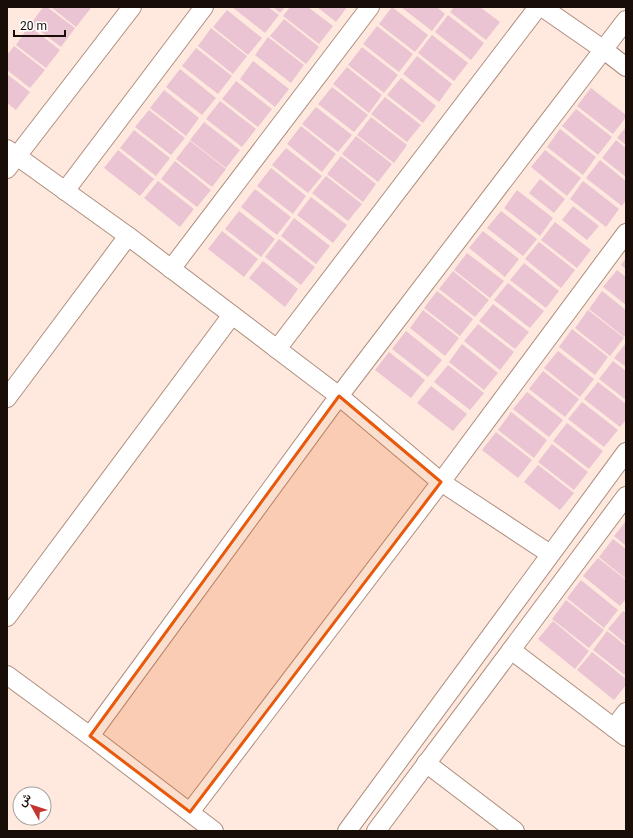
<svg xmlns="http://www.w3.org/2000/svg" width="633" height="838" viewBox="0 0 633 838" font-family="Roboto,Vazirmatn,sans-serif">
  <style>
    .building { fill: #eac4d2 }
    .lines { fill: none; stroke-linecap: round; stroke-linejoin: round }
    .minor-casing { stroke: #ae8d7d; stroke-width: 20 }
    .minor { stroke: #fff; stroke-width: 18 }
    .marked { fill: #e8590c; fill-opacity: 0.2; stroke: #e8590c; stroke-width: 3; stroke-linejoin: round }
  </style>
  <rect width="100%" height="100%" fill="#ffe9de"/>
  <g class="building">
    <polygon points="43,7 47,7 75,28 61,47 31,24"/>
    <polygon points="51,7 89,7 91,8 76,27"/>
    <polygon points="232,7 268,7 279,15 265,33"/>
    <polygon points="273,7 285,7 280,13"/>
    <polygon points="290,7 308,7 333,26 319,44 283,16"/>
    <polygon points="317,7 347,7 336,22"/>
    <polygon points="392,7 428,35 415,52 379,24"/>
    <polygon points="401,7 437,7 445,14 432,31"/>
    <polygon points="454,7 480,7 500,22 486,40 450,12"/>
    <polygon points="227,10 262,38 248,55 213,27"/>
    <polygon points="448,15 484,43 471,60 435,32"/>
    <polygon points="284,19 319,47 306,64 270,36"/>
    <polygon points="29,26 60,50 46,68 16,45"/>
    <polygon points="377,26 413,54 399,72 363,44"/>
    <polygon points="211,28 247,56 233,74 198,46"/>
    <polygon points="432,35 468,63 454,81 418,53"/>
    <polygon points="268,37 304,65 291,83 255,55"/>
    <polygon points="14,46 45,70 30,88 7,70 7,55"/>
    <polygon points="362,47 398,75 384,93 348,65"/>
    <polygon points="196,48 232,76 218,94 182,66"/>
    <polygon points="417,56 452,84 439,102 403,74"/>
    <polygon points="253,61 289,89 275,107 240,79"/>
    <polygon points="347,67 382,95 369,113 333,84"/>
    <polygon points="180,69 216,98 202,115 166,87"/>
    <polygon points="7,74 30,92 16,110 7,103"/>
    <polygon points="401,78 436,106 423,123 387,95"/>
    <polygon points="236,81 272,109 258,127 222,99"/>
    <polygon points="332,87 368,115 354,132 318,104"/>
    <polygon points="591,88 626,115 626,117 613,134 577,106"/>
    <polygon points="164,90 199,118 186,136 150,108"/>
    <polygon points="385,97 421,125 407,142 371,114"/>
    <polygon points="220,101 256,129 242,147 206,119"/>
    <polygon points="316,107 352,135 338,152 302,124"/>
    <polygon points="576,109 612,137 598,155 562,126"/>
    <polygon points="149,110 185,138 171,155 135,127"/>
    <polygon points="371,117 407,145 394,163 357,135"/>
    <polygon points="204,122 240,150 226,168 190,140"/>
    <polygon points="301,126 336,154 322,172 287,144"/>
    <polygon points="626,127 626,145 617,138"/>
    <polygon points="560,129 596,157 583,175 547,147"/>
    <polygon points="134,130 170,158 156,176 120,148"/>
    <polygon points="356,136 392,164 378,182 342,154"/>
    <polygon points="616,140 626,148 626,177 602,158"/>
    <polygon points="190,141 226,169 212,187 176,159"/>
    <polygon points="286,148 322,176 308,193 272,165"/>
    <polygon points="118,150 154,179 140,196 104,168"/>
    <polygon points="545,150 581,178 567,196 531,167"/>
    <polygon points="341,156 376,184 363,202 327,174"/>
    <polygon points="600,160 626,181 626,200 622,206 586,178"/>
    <polygon points="175,161 211,190 197,207 161,179"/>
    <polygon points="271,168 306,196 293,214 257,186"/>
    <polygon points="326,176 362,204 348,221 312,193"/>
    <polygon points="540,179 565,199 554,213 529,193"/>
    <polygon points="158,181 194,209 180,227 144,198"/>
    <polygon points="583,181 619,209 606,227 570,199"/>
    <polygon points="255,189 291,217 277,235 241,207"/>
    <polygon points="517,190 553,218 540,236 504,208"/>
    <polygon points="311,197 347,225 333,243 297,215"/>
    <polygon points="573,206 599,226 587,240 562,220"/>
    <polygon points="239,211 275,239 261,257 225,229"/>
    <polygon points="501,211 537,239 523,256 487,228"/>
    <polygon points="294,218 330,246 316,264 281,236"/>
    <polygon points="555,222 591,250 577,268 541,240"/>
    <polygon points="222,231 258,259 244,277 208,249"/>
    <polygon points="483,231 519,259 505,277 469,248"/>
    <polygon points="279,239 315,267 301,285 265,257"/>
    <polygon points="539,242 575,270 561,288 525,259"/>
    <polygon points="467,253 504,281 490,298 454,270"/>
    <polygon points="626,258 626,269 621,265"/>
    <polygon points="263,261 298,289 285,307 249,278"/>
    <polygon points="524,263 559,291 546,308 510,280"/>
    <polygon points="617,270 626,277 626,305 603,287"/>
    <polygon points="453,271 489,300 475,317 439,289"/>
    <polygon points="508,283 544,311 530,328 494,300"/>
    <polygon points="437,291 473,319 460,336 424,308"/>
    <polygon points="602,291 626,310 626,335 624,337 589,309"/>
    <polygon points="493,304 529,332 515,349 479,321"/>
    <polygon points="423,310 459,338 445,356 410,328"/>
    <polygon points="588,310 624,338 610,356 575,328"/>
    <polygon points="478,324 514,352 500,370 464,341"/>
    <polygon points="572,329 608,357 595,375 559,347"/>
    <polygon points="406,331 442,360 428,377 392,349"/>
    <polygon points="626,343 626,367 614,358"/>
    <polygon points="462,344 498,373 484,390 449,362"/>
    <polygon points="558,351 594,379 580,397 544,368"/>
    <polygon points="389,352 425,380 411,398 375,370"/>
    <polygon points="613,361 626,371 626,400 599,379"/>
    <polygon points="448,365 484,393 470,410 434,382"/>
    <polygon points="543,371 579,399 565,417 529,389"/>
    <polygon points="598,382 626,404 626,420 620,427 584,399"/>
    <polygon points="431,386 467,414 453,431 417,403"/>
    <polygon points="527,392 563,420 549,437 513,409"/>
    <polygon points="582,402 618,430 604,447 568,419"/>
    <polygon points="511,412 547,440 534,458 498,430"/>
    <polygon points="567,423 603,451 589,469 553,441"/>
    <polygon points="496,432 532,460 518,478 482,450"/>
    <polygon points="552,444 588,472 574,490 538,462"/>
    <polygon points="538,465 574,493 560,510 524,482"/>
    <polygon points="626,521 626,546 614,536"/>
    <polygon points="613,539 626,549 626,579 599,557"/>
    <polygon points="598,558 626,580 626,599 620,606 583,576"/>
    <polygon points="581,580 618,610 604,628 567,598"/>
    <polygon points="566,600 604,630 589,648 552,619"/>
    <polygon points="623,611 626,613 626,644 608,629"/>
    <polygon points="553,621 589,651 575,669 538,639"/>
    <polygon points="607,631 626,646 626,676 593,650"/>
    <polygon points="592,652 626,679 626,685 614,700 577,670"/>
  </g>
  <g class="lines">
    <g class="minor-casing">
      <g id="minor">
        <polyline points="542,7 604,50 626,67"/>
        <polyline points="7,149 128,236 277,349 339,396 441,482 550,554"/>
        <polyline points="7,169 132,7"/>
        <polyline points="65,191 204,7"/>
        <polyline points="171,269 370,7"/>
        <polyline points="277,349 538,7"/>
        <polyline points="7,398 128,236"/>
        <polyline points="7,617 232,315"/>
        <polyline points="511,650 626,737"/>
        <polyline points="7,675 90,736 214,831"/>
        <polyline points="614,728 626,712"/>
        <polyline points="90,736 339,396 626,20"/>
        <polyline points="426,763 515,831"/>
        <polyline points="190,812 441,482 626,233"/>
        <polyline points="347,831 626,452"/>
        <polyline points="376,831 626,496"/>
      </g>
    </g>
    <use href="#minor" class="minor"/>
  </g>
  <path class="marked" d="M339,396L441,482L190,812L90,736Z"/>
  <rect width="633" height="838" fill="none" stroke="#180d07" stroke-width="16"/>
  <g transform="translate(32 806) rotate(309)"><circle r="19" fill="#ffffff" stroke="#a39e9c"/>
  <path d="M0-3L7 15L0 10L-7 15Z" fill="#c33530"/>
  <text y="-6" font-size="11" font-weight="bold" text-anchor="middle" fill="#180d07">ش</text>
  </g>
  <path d="M14 30v6h51v-6" fill="none" stroke="#180d07" stroke-width="2"/>
  <text x="20" y="30" font-size="12" fill="#180d07" stroke="#ffffff" stroke-width="3" paint-order="stroke">20 m</text>
</svg>
